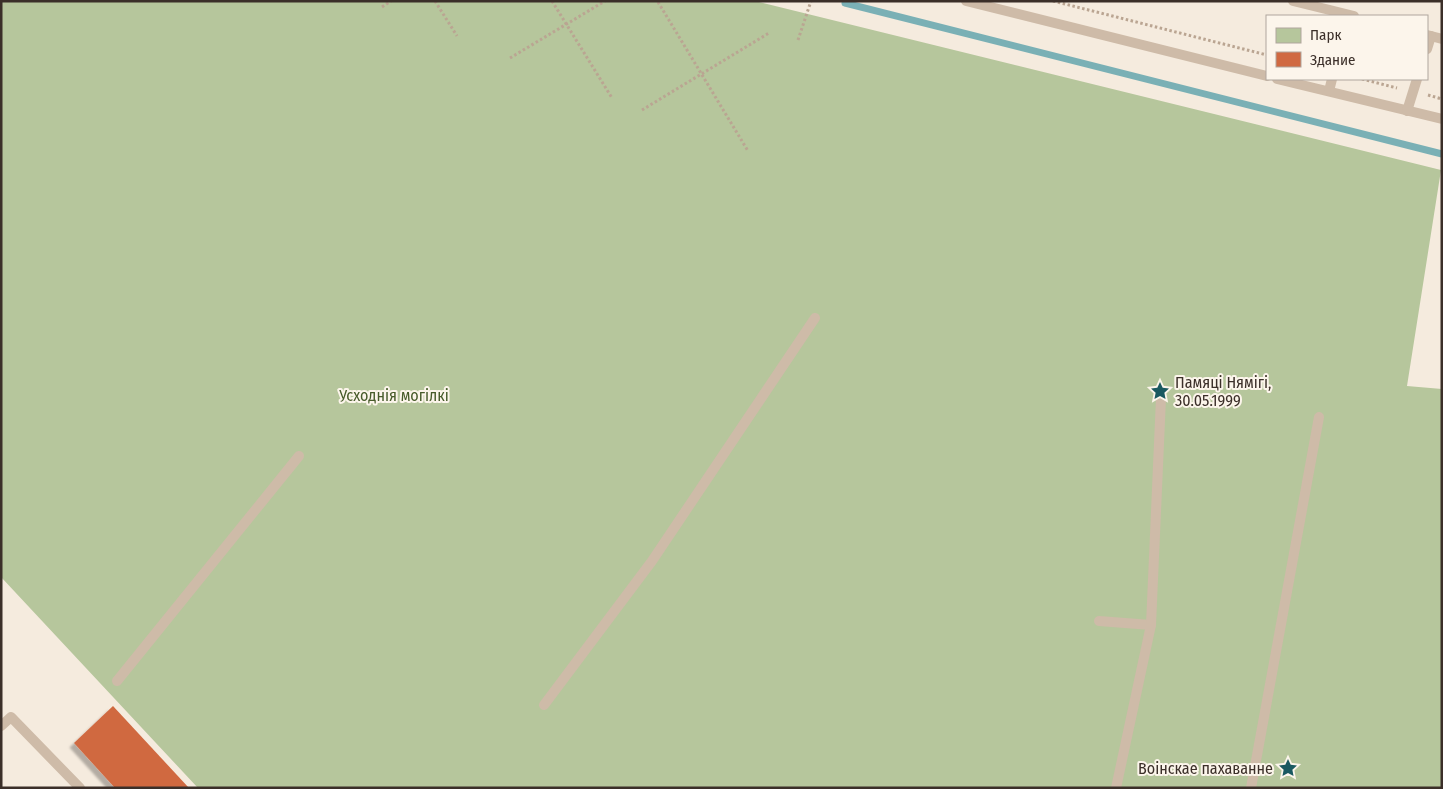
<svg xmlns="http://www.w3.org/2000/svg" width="1443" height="789" viewBox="0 0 1443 789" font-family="'Fira Sans Condensed',sans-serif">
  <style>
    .green { fill: #b6c69c }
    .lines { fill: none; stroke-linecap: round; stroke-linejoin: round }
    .stream { stroke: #7ab0b5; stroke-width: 7 }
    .building { fill: #d06941; filter: url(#shadow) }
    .path { stroke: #baa592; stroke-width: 3; stroke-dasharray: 2.5 2.5; stroke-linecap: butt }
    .service { stroke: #cebba8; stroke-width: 10 }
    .labels { text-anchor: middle; stroke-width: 4; stroke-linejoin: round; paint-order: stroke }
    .poi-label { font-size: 16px; fill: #3b2f29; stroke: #fcf5eb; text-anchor: start }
    .park-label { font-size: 16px; fill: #475b2a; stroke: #fcf5eb }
  </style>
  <defs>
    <filter id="shadow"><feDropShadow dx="-4.5" dy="4.5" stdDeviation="1" flood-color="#0004"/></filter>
  </defs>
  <rect width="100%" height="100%" fill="#f5ebde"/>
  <polygon class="green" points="1,1 755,1 1441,170 1407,386 1442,389 1442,788 198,788 1,577"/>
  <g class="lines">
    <polyline class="stream" points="845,3 1442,154"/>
  </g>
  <polygon class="building" points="113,706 189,788 115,788 74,743"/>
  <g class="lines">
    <g class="path">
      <polyline points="435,1 457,36"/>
      <polyline points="552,1 612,98"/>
      <polyline points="1053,1 1267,55"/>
      <polyline points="658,2 748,151"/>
      <polyline points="382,7 391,1"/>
      <polyline points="798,40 811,1"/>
      <polyline points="510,58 605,1"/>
      <polyline points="1362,79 1397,88"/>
      <polyline points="1428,95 1442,99"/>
      <polyline points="642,110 769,33"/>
    </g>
    <g class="service">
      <polyline points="966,1 1267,76"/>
      <polyline points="1293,1 1354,16"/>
      <polyline points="1427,35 1442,39"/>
      <polyline points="1427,49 1431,36"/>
      <polyline points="1277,79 1442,119"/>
      <polyline points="1329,91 1332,79"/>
      <polyline points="1407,111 1417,79"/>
      <polyline points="1099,621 1151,625"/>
      <polyline points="117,681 299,456"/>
      <polyline points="544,705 652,561 815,318"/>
      <polyline points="1,726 11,717 80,788"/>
      <polyline points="1116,788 1151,625 1161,398"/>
      <polyline points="1251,788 1319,417"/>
    </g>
  </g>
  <defs>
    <g id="sight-bare" transform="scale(1.5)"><path d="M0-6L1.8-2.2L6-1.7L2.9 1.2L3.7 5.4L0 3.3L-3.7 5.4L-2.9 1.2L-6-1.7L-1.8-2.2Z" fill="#1a5960" stroke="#fcf5eb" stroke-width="2.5" paint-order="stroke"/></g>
  </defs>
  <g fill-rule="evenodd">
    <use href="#sight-bare" x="1160" y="391"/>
    <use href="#sight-bare" x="1288" y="768"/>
  </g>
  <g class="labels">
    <g class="poi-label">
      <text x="1175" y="388">Памяці Нямігі,<tspan x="1175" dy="18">30.05.1999</tspan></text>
      <text x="1273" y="774" text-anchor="end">Воінскае пахаванне</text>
    </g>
    <g class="park-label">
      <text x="394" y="401">Усходнія могілкі</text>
    </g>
  </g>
  <rect width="1443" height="789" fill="none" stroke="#3b2f29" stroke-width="5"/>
  <rect x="1266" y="15" width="162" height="65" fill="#fcf5eb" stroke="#afa69d"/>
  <rect x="1276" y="28" width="25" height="15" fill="#b6c69c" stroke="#afa69d"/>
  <text x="1310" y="40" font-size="15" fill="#3b2f29">Парк</text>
  <rect x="1276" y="52" width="25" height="15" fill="#d06941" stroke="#afa69d"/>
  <text x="1310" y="65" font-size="15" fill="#3b2f29">Здание</text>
</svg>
